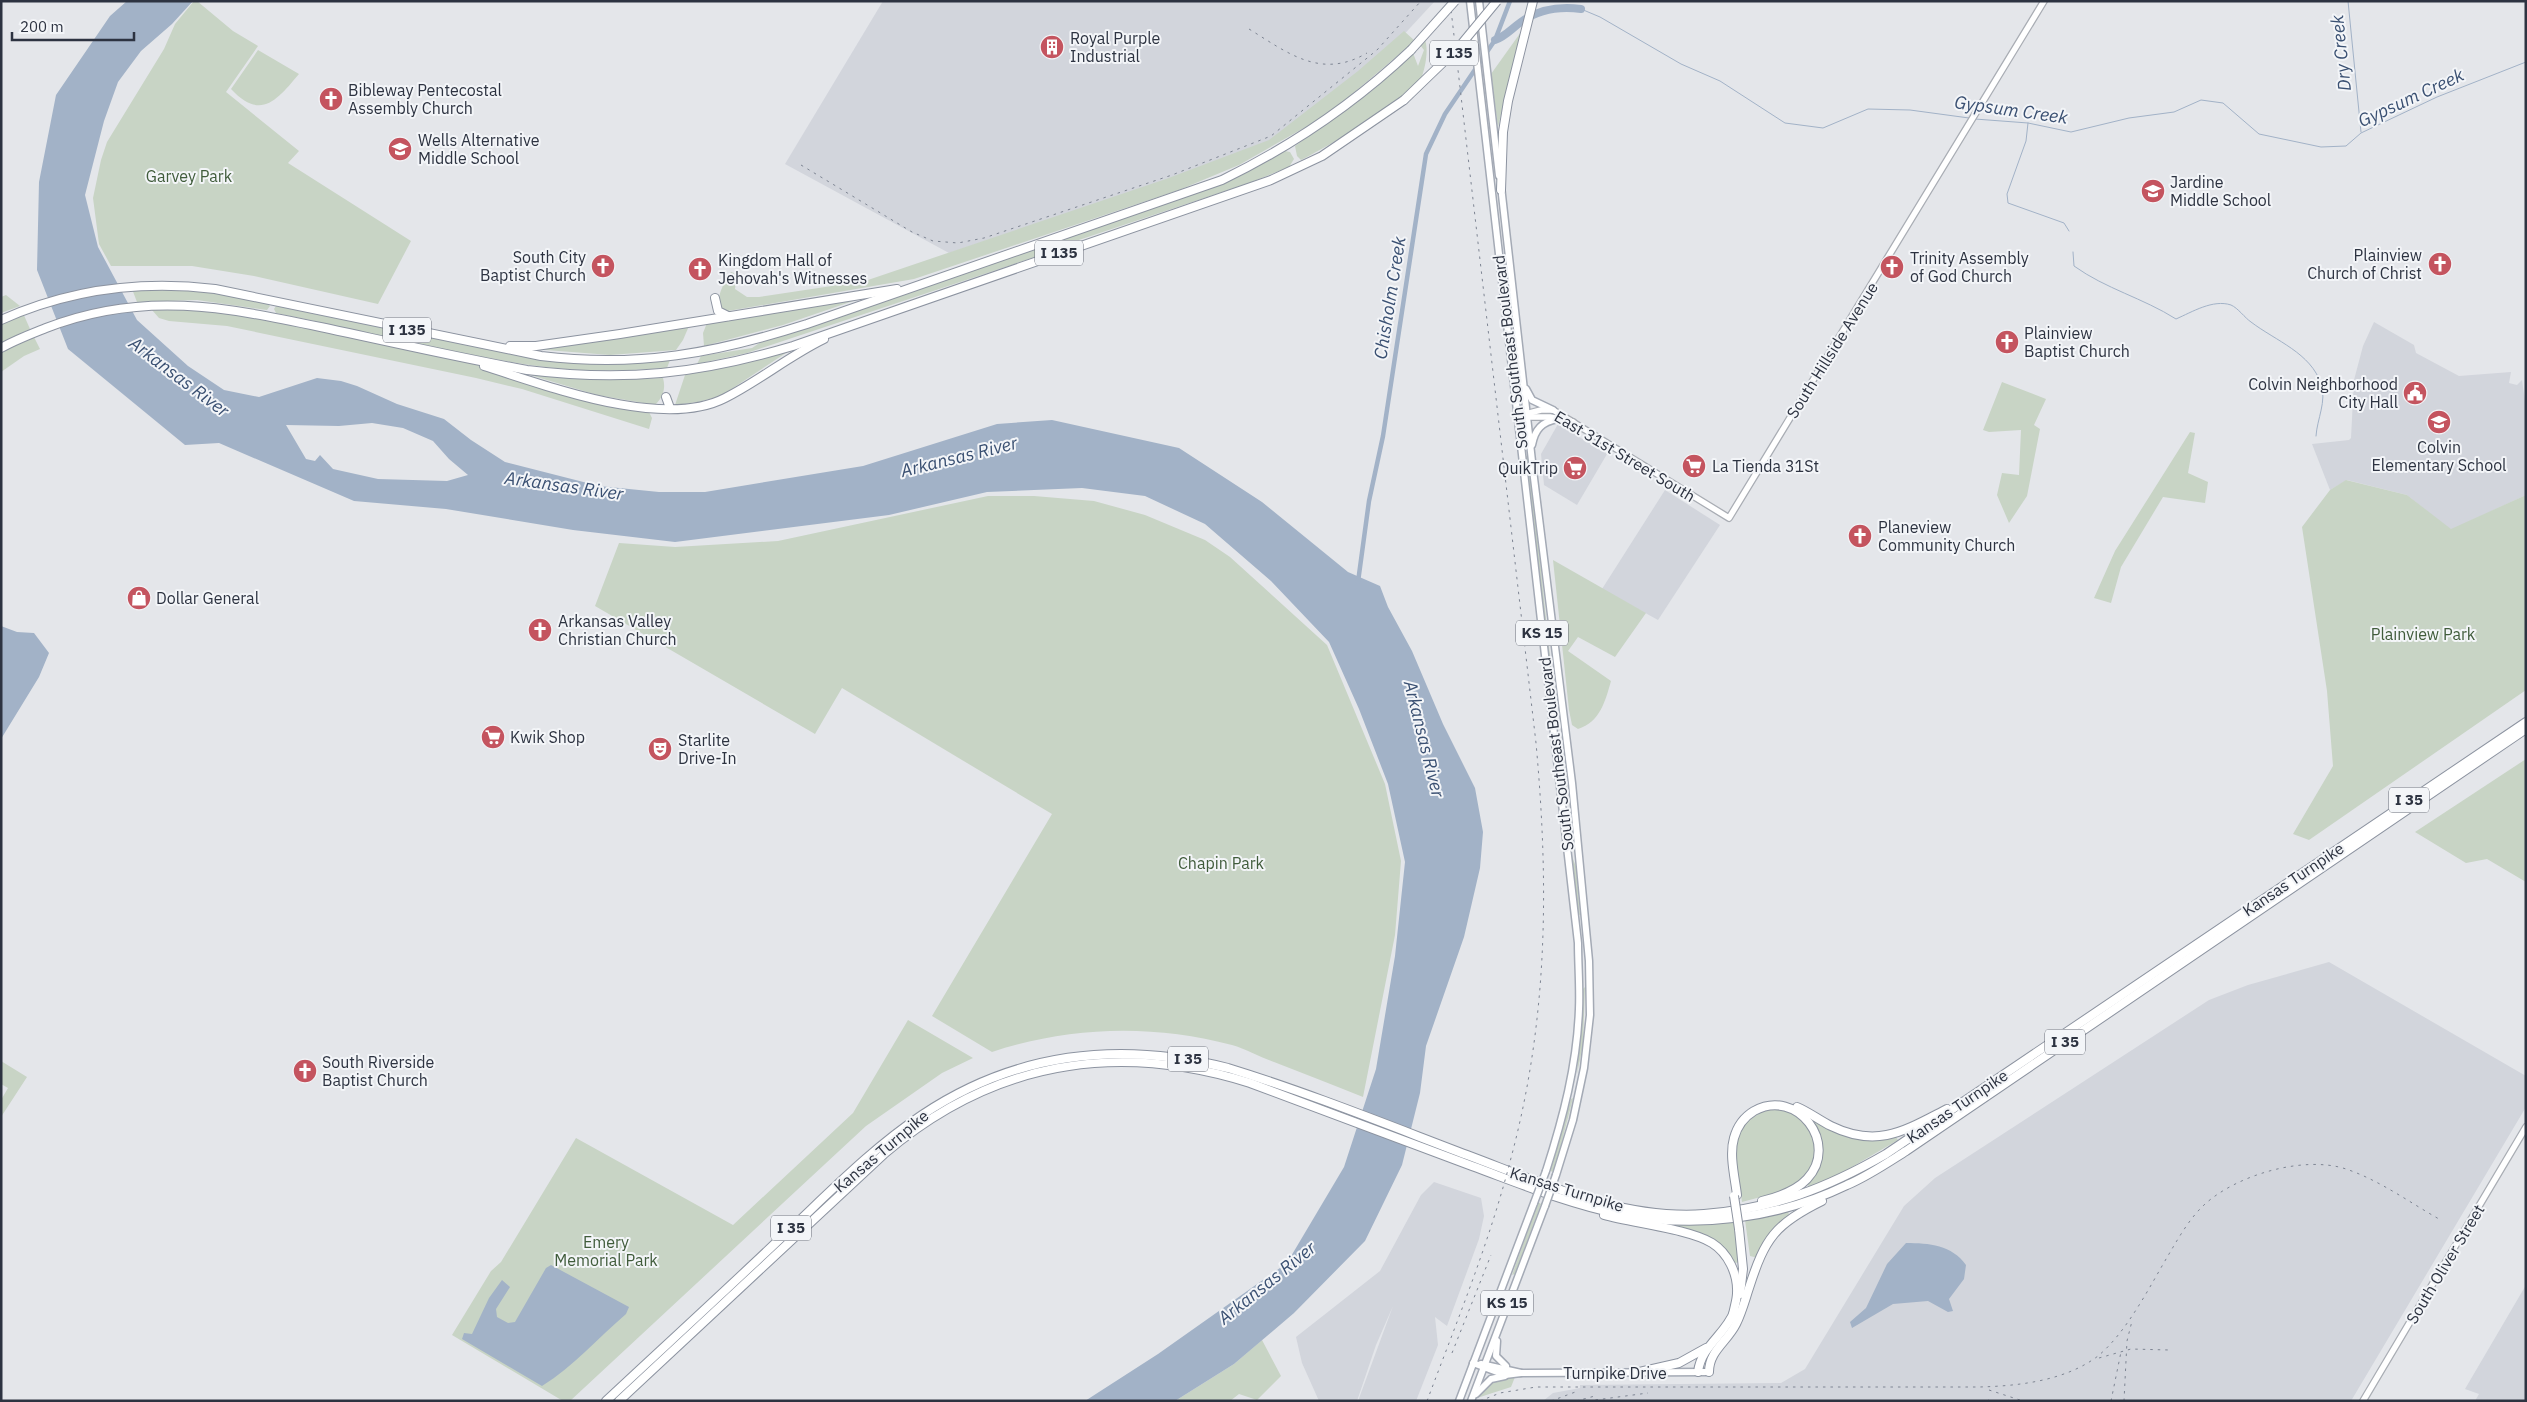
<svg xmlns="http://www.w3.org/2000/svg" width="2527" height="1402" viewBox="0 0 2527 1402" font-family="'IBM Plex Sans',sans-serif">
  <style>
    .built { fill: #d2d5dc }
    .green { fill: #c8d4c5 }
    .water { fill: #a2b2c7; fill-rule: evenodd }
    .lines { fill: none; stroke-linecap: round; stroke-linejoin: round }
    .stream { stroke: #a2b2c7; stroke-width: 1 }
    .canal { stroke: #a2b2c7; stroke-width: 4.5 }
    .river { stroke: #a2b2c7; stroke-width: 8 }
    .secondary-casing { stroke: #a9adb4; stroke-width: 8 }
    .primary-casing { stroke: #a4aab5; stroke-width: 9 }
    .motorway-casing { stroke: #8c93a0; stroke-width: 10 }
    .secondary { stroke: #fff; stroke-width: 5.5 }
    .primary { stroke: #fff; stroke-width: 6 }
    .motorway { stroke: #fff; stroke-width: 8 }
    .rail { stroke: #7e8593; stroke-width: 1; stroke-dasharray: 2.5 5; stroke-linecap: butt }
    .primary-bridge-casing { stroke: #a4aab5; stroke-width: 9; stroke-linecap: butt }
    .motorway-bridge-casing { stroke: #8c93a0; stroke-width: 10; stroke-linecap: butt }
    .primary-bridge { stroke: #fff; stroke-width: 6 }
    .motorway-bridge { stroke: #fff; stroke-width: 8 }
    .labels { text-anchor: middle; stroke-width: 4; stroke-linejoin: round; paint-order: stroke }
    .shield { fill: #f3f5f8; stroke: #686d78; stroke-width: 1 }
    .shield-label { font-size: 15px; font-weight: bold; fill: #2d3341 }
    .poi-label { font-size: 16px; fill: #2d3341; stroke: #f3f5f8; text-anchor: start }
    .park-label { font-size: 16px; fill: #405c3b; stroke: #f3f5f8 }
    .street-label { font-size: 16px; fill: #2d3341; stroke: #f3f5f8 }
    .water-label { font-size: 18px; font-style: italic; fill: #3a5072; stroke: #f3f5f8 }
  </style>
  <rect width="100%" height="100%" fill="#e4e6ea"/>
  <g class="built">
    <polygon points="883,1 1435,1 1360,82 1272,145 949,253 785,164"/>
    <polygon points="2374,322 2414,345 2416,353 2459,376 2511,372 2509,383 2517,385 2522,380 2526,408 2526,495 2451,530 2407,495 2347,480 2330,490 2312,444 2349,440 2351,438 2354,380 2363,346"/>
    <polygon points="1558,424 1607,454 1577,505 1544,485 1541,454"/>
    <polygon points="1665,490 1720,525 1658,620 1602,589"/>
    <polygon points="2329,962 2526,1076 2526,1107 2351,1401 1543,1401 1553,1393 1580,1388 1580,1385 1781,1383 1805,1369 1904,1206 1935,1178 2209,1000 2248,985"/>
    <polygon points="1434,1182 1481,1198 1484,1216 1479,1239 1447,1326 1435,1317 1438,1345 1416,1401 1358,1401 1393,1306 1376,1345 1357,1401 1319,1401 1302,1363 1296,1337 1380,1271 1421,1195"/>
    <polygon points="2526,1285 2526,1401 2475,1401 2479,1394 2465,1389"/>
  </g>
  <g class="green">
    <polygon points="194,1 197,1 233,31 258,46 226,92 299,151 288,163 411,241 378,304 254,276 192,266 111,266 99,244 93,198 101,160 107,142 164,49 175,24"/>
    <path d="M1404,31L1415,41L1344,101L1311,124L1239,165L1179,190L914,279L728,311L721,309C715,297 724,283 731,272L737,274L735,289L747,297H759L865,281L1166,179L1269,140L1358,71Z"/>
    <polygon points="1521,32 1498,127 1491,74"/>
    <path d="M1425,40C1429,50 1425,71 1420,81C1410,99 1322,150 1301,160L1297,156L1295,146L1373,90L1413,53L1418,66L1424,50L1420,45Z"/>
    <path d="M258,50L299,74C277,100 261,121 231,89Z"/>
    <path d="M1285,151L1290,152L1294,159L1289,167L1249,183L1049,250L1051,242C1131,216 1211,192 1285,151Z"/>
    <polygon points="1043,246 1045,252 1041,255 747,353 697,364 701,356 752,348 764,340"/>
    <polygon points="132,289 208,291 267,303 270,306 267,310 197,300 137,302"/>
    <polygon points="6,295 20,306 1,313 1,297"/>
    <polygon points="865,297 783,325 704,346 703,333 707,323"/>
    <path d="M276,306L515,355C566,362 619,364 670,360L667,368C626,371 586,372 545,367C455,355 366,331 276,313L274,309Z"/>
    <polygon points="170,308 243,315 452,358 649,412 652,418 649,429 522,389 476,378 227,326 169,321 159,318 152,310"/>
    <polygon points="23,313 30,329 1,344 1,323"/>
    <polygon points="689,326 683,340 676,350 610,355 533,349"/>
    <polygon points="34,337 40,349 24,356 1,372 1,352"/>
    <polygon points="795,347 721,396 698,402 675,405 685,375 760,359"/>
    <path d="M520,372L602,380L663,378C666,389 663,397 655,405L597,395Z"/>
    <polygon points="2002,382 2046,399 2034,425 2040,429 2027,496 2009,523 1997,495 2002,473 2019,475 2021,430 1989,432 1983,430"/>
    <polygon points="2190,432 2195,433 2188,473 2208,482 2205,503 2163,497 2121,567 2111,603 2094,598 2115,551"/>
    <polygon points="1525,456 1529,456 1552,675 1549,668"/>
    <polygon points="2346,480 2407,495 2451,529 2526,495 2526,690 2309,840 2293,834 2333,766 2327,691 2302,527 2330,490"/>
    <path d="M988,496H1034L1094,501L1145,515L1205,540L1230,557L1327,645L1385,784L1401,861L1395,935L1363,1097C1334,1085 1304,1074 1274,1062C1260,1057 1246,1049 1232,1045C1152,1024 1071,1026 992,1052L932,1016L1052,814L842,688L815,734L595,606L619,543L675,547L778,541Z"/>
    <path d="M1553,560L1646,613L1615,657L1578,637L1568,651L1611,681C1605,702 1600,722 1578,729L1572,725L1569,710Z"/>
    <polygon points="1561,738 1567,789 1565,791 1563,789 1558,741"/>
    <polygon points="2526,759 2526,882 2487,859 2466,863 2415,832"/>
    <polygon points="1572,856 1576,867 1580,915 1578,914"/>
    <polygon points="1585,987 1583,1044 1577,1074 1583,989"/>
    <polygon points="908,1020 973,1058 942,1073 866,1126 570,1401 563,1401 452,1335 491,1271 501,1262 576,1138 733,1225 853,1113"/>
    <polygon points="1,1061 27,1077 1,1117 1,1100 8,1088 1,1084"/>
    <polygon points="1573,1098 1554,1172 1550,1171 1571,1099"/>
    <path d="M1776,1108C1800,1114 1820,1128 1814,1155C1812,1165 1810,1172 1802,1179C1786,1192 1762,1196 1742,1202C1737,1161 1723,1119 1776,1108Z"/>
    <path d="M1817,1121L1880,1139L1896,1137L1898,1140L1840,1174L1809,1187L1807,1183C1820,1163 1828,1145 1814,1123Z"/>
    <polygon points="1538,1202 1541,1204 1515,1274 1512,1275"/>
    <polygon points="1788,1211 1789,1215 1775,1228 1758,1258 1750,1256 1745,1220"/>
    <polygon points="1736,1221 1741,1262 1734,1263 1728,1254 1676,1228 1676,1224 1706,1225"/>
    <polygon points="1262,1340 1281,1376 1257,1400 1239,1394 1230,1401 1175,1401 1234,1364"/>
    <path d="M1515,1377L1511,1387L1477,1398C1485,1382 1498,1378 1515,1377Z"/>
  </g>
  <g class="water">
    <path d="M127,1H193L172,24L141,51L118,82L104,121L85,195L98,247L137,320L188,366L224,390L259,397L317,378L341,381L357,386L397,404L444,419L471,440L505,462L599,486L659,492H705L863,466L997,424L1052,420L1179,448L1262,502L1348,572L1380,586L1388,607L1412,651L1443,724L1475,788L1483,832L1480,868L1464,937L1426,1046L1420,1093L1402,1165L1365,1241L1294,1313L1234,1364L1175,1401H1085L1158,1354L1287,1263L1344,1167L1376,1069L1395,956L1405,862L1388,784L1359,709L1329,642L1271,581L1205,524L1145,496L1082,488L987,492L889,515L675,542L573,530L446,509L354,501L219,443L185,445L68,349L37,270L39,182L56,95L110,16ZM372,423L403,428L433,441L449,459L468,475L447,481L378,479L333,469L320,455L315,461L306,459L286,425L339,426Z"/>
    <polygon points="1,626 17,632 34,633 49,653 39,677 1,739"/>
    <path d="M1906,1243C1929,1243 1952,1245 1966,1265L1964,1279L1949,1299L1953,1311L1948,1312L1928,1301L1893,1304L1852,1328L1850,1322L1866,1308L1887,1264Z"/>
    <path d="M551,1265L629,1307L626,1314C598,1338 574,1366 542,1386L462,1339L464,1333L472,1334L489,1298L502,1280L510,1287L496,1309L497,1317L508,1323L515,1322L546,1268Z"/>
  </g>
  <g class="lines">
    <g class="stream">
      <polyline points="2348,1 2361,132"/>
      <polyline points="1581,9 1600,17 1681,64 1720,81 1785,123 1823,128 1868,109 1910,110 1969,118"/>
      <polyline points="1975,119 2028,123 2071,132 2129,118 2174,112 2201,100 2223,103 2259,134 2321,147 2346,146 2361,133 2437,97 2526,62"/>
      <polyline points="2028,123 2026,141 2007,194 2008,203 2064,223 2069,231"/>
      <path d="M2073,252L2074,266C2106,289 2143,298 2176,319C2192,312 2213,299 2231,305C2238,308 2245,318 2251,322C2276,341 2311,353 2321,384C2327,401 2317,419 2316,436"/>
    </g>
    <polyline class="canal" points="1358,582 1369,501 1383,436 1426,154 1445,114 1495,40 1510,1"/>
    <path class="river" d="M1495,40C1506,36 1511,29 1521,22C1539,9 1558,6 1581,9"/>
    <g class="secondary-casing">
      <g id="secondary">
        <polyline points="1518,416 1541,410 1553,410 1729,518 2044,1"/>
        <polyline points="1524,417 1550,417 1573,422"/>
        <polyline points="2363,1401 2526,1127"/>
      </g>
    </g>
    <g class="primary-casing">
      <g id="primary">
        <path d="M1470,1L1578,943C1578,965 1580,987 1579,1009C1577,1065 1563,1118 1546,1171"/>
        <polyline points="1479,1 1499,176"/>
        <polyline points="1501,186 1533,470 1572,783 1589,961 1590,1015 1584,1068 1573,1120 1556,1175"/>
        <polyline points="1526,389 1532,400 1553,410"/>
        <path d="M1532,445C1535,429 1542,422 1557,419"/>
        <polyline points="1497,1341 1496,1356 1506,1366"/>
        <polyline points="1473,1363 1505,1375 1521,1373 1709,1372"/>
        <polyline points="1481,1364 1521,1373"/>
        <polyline points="1476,1394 1491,1379 1505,1376"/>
        <polyline points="1459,1401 1534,1203"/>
        <polyline points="1471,1401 1545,1206"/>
      </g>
    </g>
    <g class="motorway-casing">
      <g id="motorway">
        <polyline points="1501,190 1503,132 1508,101 1533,1"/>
        <polyline points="715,298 718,311 728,316"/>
        <path d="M1,320C70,289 140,280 215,289L541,356C638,368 716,353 807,324L1222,180C1292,146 1354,104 1411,50"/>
        <polyline points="510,346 536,346 620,334 897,289"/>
        <path d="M1,348C15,340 31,334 46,328C146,289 229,308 330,329C395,343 461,358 527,370C625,382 698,374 793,346L1271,180L1322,156L1404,100"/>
        <path d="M484,366C548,386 663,430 725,398C759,381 789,356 824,339"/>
        <polyline points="666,397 670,408"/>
        <path d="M1797,1107C1809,1112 1819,1120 1831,1126C1878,1149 1906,1130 1947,1109"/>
        <path d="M1737,1195C1735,1178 1729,1155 1734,1138C1737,1127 1744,1117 1754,1111C1797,1087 1840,1144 1807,1179C1796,1191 1778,1197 1762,1201"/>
        <path d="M1604,1215C1632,1223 1689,1229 1712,1243C1728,1253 1738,1274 1737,1293C1737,1300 1734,1308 1733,1315"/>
        <polyline points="1739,1229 1743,1269 1740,1294"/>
        <path d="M1698,1372C1701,1346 1725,1335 1734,1312"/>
        <path d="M1709,1372C1709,1351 1727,1342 1736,1324C1742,1312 1745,1300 1749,1288C1765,1238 1775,1224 1822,1201"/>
        <polyline points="1635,1373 1679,1363 1706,1348"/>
        <path d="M606,1401C665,1346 724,1292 783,1236C827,1195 871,1149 922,1115C1016,1052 1120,1041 1228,1068C1309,1093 1388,1125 1467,1155C1542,1183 1622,1220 1704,1214C1773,1209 1827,1188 1886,1154L2526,722"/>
        <path d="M619,1401L884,1154C992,1062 1116,1041 1250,1083C1324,1111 1398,1139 1472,1166C1521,1184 1569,1204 1619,1214C1696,1229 1777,1219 1847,1185C1868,1176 1887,1163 1906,1151L2526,729"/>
      </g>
    </g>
    <use href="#secondary" class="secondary"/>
    <use href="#primary" class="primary"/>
    <use href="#motorway" class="motorway"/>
    <g class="rail">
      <path d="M1249,29C1288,53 1321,80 1367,53"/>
      <polyline points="801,165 912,232 933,241 958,243 984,238 1172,175 1271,136 1377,50 1421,1"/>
      <polyline points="1452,1353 1491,1255"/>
      <polyline points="2099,1358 2131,1349 2169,1350"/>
      <polyline points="1989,1390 2023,1401"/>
      <polyline points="1988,1400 1990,1401"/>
      <path d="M1427,1401C1457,1321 1490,1241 1511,1158C1548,1019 1549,886 1536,743L1450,1"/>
      <path d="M1480,1401L1500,1393L1536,1387H1979C2018,1386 2065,1381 2098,1356C2127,1332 2150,1286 2169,1254C2179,1237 2190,1218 2204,1205C2236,1175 2304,1155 2346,1169C2379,1180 2409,1202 2439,1219"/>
      <polyline points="1551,1401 1578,1391"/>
      <polyline points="1576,1401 1595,1396"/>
      <polyline points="1588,1401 1648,1393"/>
      <polyline points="2111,1401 2121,1352"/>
      <polyline points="2124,1401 2127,1341 2132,1321"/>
    </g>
    <g class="primary-bridge-casing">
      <g id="primary-bridge">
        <polyline points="1534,1203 1546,1171"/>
        <polyline points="1545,1206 1556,1175"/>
      </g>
    </g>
    <g class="motorway-bridge-casing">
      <g id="motorway-bridge">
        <polyline points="1411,50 1455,1"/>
        <polyline points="1404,100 1459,47 1497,1"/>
        <polyline points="1734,1196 1739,1229"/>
      </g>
    </g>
    <use href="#primary-bridge" class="primary-bridge"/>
    <use href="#motorway-bridge" class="motorway-bridge"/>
  </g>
  <defs>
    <g id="building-disc" transform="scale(1.25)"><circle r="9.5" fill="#c4545f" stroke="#f3f5f8"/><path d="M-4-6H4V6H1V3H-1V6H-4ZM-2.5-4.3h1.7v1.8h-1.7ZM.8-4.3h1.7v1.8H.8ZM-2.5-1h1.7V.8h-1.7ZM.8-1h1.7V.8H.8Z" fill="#fff"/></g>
    <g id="church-disc" transform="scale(1.25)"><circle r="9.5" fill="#c4545f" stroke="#f3f5f8"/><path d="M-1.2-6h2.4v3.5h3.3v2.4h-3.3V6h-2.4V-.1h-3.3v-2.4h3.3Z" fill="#fff"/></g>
    <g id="school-disc" transform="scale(1.25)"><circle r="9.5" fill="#c4545f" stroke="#f3f5f8"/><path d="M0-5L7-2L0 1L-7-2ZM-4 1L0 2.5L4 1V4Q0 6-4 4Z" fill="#fff"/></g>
    <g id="civic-disc" transform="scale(1.25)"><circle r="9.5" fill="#c4545f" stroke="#f3f5f8"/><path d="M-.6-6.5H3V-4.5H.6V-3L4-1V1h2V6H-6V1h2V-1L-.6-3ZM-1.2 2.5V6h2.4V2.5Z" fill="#fff"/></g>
    <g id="supermarket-disc" transform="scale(1.25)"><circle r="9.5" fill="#c4545f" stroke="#f3f5f8"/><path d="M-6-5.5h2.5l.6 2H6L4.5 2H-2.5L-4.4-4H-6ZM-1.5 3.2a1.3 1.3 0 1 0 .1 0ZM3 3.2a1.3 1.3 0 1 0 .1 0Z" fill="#fff"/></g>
    <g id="shop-disc" transform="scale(1.25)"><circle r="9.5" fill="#c4545f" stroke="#f3f5f8"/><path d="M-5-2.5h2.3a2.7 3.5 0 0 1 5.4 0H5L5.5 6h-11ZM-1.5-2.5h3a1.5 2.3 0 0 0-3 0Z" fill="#fff"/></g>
    <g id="theatre-disc" transform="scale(1.25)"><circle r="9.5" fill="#c4545f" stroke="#f3f5f8"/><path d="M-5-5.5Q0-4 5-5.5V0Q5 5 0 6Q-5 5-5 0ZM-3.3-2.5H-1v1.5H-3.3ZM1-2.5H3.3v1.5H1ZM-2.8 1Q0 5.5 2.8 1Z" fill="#fff"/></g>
  </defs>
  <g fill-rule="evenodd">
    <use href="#building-disc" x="1052" y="47"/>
    <use href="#church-disc" x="331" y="99"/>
    <use href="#school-disc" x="400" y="149"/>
    <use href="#school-disc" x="2153" y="191"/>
    <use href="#church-disc" x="2440" y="264"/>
    <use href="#church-disc" x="603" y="266"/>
    <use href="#church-disc" x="1892" y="267"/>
    <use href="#church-disc" x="700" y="269"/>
    <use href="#church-disc" x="2007" y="342"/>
    <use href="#civic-disc" x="2415" y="393"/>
    <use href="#school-disc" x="2439" y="422"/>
    <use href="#supermarket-disc" x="1694" y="466"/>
    <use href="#supermarket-disc" x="1575" y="468"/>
    <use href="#church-disc" x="1860" y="536"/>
    <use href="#shop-disc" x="139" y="598"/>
    <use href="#church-disc" x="540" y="630"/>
    <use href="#supermarket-disc" x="493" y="737"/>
    <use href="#theatre-disc" x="660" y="749"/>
    <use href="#church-disc" x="305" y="1071"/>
  </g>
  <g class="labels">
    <g class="shield">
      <rect x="1430" y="40.5" width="48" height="25" rx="4"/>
      <rect x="1035" y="240.5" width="48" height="25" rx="4"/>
      <rect x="383" y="317.5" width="48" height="25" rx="4"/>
      <rect x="1516" y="620.5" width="52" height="25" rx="4"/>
      <rect x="2389" y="787.5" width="40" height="25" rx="4"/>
      <rect x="2045" y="1029.5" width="40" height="25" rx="4"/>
      <rect x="1168" y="1046.5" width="40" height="25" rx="4"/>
      <rect x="771" y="1215.5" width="40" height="25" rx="4"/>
      <rect x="1481" y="1290.5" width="52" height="25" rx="4"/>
    </g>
    <g class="shield-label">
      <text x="1454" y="58">I 135</text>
      <text x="1059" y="258">I 135</text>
      <text x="407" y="335">I 135</text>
      <text x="1542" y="638">KS 15</text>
      <text x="2409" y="805">I 35</text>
      <text x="2065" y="1047">I 35</text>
      <text x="1188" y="1064">I 35</text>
      <text x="791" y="1233">I 35</text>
      <text x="1507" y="1308">KS 15</text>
    </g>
    <g class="poi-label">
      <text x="1070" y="44">Royal Purple<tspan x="1070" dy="18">Industrial</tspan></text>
      <text x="348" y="96">Bibleway Pentecostal<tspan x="348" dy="18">Assembly Church</tspan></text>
      <text x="418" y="146">Wells Alternative<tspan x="418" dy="18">Middle School</tspan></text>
      <text x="2170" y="188">Jardine<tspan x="2170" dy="18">Middle School</tspan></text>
      <text x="2422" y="261" text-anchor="end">Plainview<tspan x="2422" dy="18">Church of Christ</tspan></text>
      <text x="586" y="263" text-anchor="end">South City<tspan x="586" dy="18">Baptist Church</tspan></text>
      <text x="1910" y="264">Trinity Assembly<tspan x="1910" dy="18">of God Church</tspan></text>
      <text x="718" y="266">Kingdom Hall of<tspan x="718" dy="18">Jehovah's Witnesses</tspan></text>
      <text x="2024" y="339">Plainview<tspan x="2024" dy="18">Baptist Church</tspan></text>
      <text x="2398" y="390" text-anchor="end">Colvin Neighborhood<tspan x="2398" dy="18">City Hall</tspan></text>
      <text x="2439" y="453" text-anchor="middle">Colvin<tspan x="2439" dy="18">Elementary School</tspan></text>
      <text x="1712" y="472">La Tienda 31St</text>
      <text x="1558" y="474" text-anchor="end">QuikTrip</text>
      <text x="1878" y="533">Planeview<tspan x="1878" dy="18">Community Church</tspan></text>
      <text x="156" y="604">Dollar General</text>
      <text x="558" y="627">Arkansas Valley<tspan x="558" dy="18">Christian Church</tspan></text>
      <text x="510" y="743">Kwik Shop</text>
      <text x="678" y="746">Starlite<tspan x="678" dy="18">Drive-In</tspan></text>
      <text x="322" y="1068">South Riverside<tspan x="322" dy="18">Baptist Church</tspan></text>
    </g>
    <g class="park-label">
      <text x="189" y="182">Garvey Park</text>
      <text x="2423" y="640">Plainview Park</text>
      <text x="1221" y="869">Chapin Park</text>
      <text x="606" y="1248">Emery<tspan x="606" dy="18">Memorial Park</tspan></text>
    </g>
    <g class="street-label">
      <text transform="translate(1832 350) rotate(-58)" y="6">South Hillside Avenue</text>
      <text transform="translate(1510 352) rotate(-97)" y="6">South Southeast Boulevard</text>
      <text transform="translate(1625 456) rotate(31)" y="6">East 31st Street South</text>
      <text transform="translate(1556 754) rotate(-97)" y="6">South Southeast Boulevard</text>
      <text transform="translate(2293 879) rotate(-34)" y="6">Kansas Turnpike</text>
      <text transform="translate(1957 1106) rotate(-34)" y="6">Kansas Turnpike</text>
      <text transform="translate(881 1151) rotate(-40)" y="6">Kansas Turnpike</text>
      <text transform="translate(1567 1189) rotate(17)" y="6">Kansas Turnpike</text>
      <text transform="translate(2445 1264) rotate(-59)" y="6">South Oliver Street</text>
      <text x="1615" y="1379">Turnpike Drive</text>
    </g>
    <g class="water-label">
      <text transform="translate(2341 53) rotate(-96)" y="6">Dry Creek</text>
      <text transform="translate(2411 98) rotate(-25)" y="6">Gypsum Creek</text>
      <text transform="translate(2011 110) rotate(8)" y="6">Gypsum Creek</text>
      <text transform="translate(1390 298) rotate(-81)" y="6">Chisholm Creek</text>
      <text transform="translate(179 377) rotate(37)" y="6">Arkansas River</text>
      <text transform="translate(959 457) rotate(-14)" y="6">Arkansas River</text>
      <text transform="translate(564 486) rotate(8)" y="6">Arkansas River</text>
      <text transform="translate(1424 739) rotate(76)" y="6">Arkansas River</text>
      <text transform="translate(1267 1283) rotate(-39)" y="6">Arkansas River</text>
    </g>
  </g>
  <rect width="2527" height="1402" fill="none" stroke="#2d3341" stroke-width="5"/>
  <path d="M12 32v8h122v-8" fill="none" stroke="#2d3341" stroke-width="2.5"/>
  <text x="20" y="32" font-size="15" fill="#2d3341" stroke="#f3f5f8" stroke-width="4" paint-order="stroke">200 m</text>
</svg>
